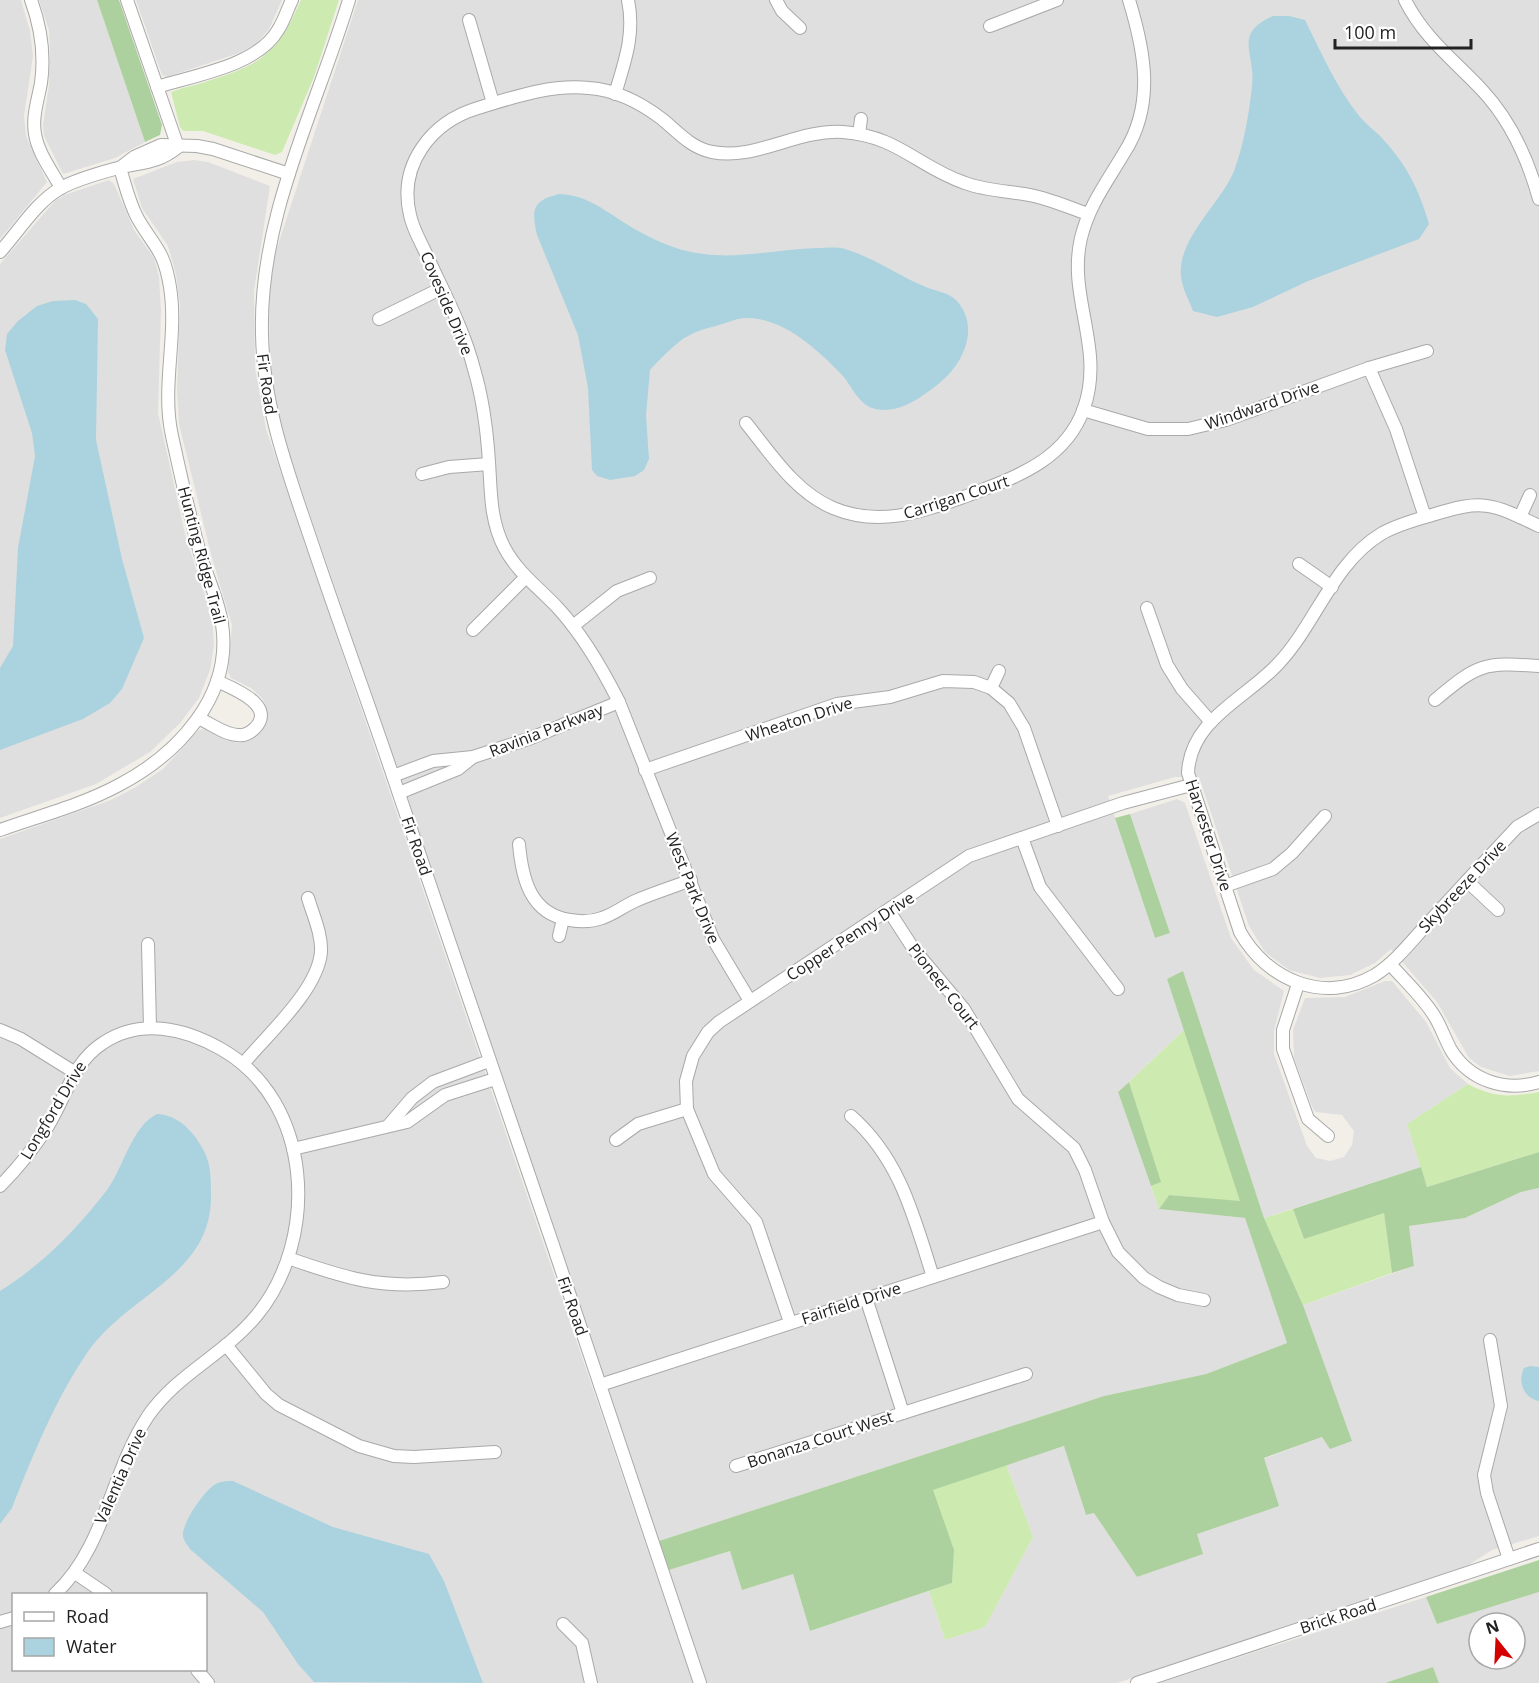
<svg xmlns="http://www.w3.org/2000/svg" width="1539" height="1683" viewBox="0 0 1539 1683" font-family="'Open Sans',sans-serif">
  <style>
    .residential { fill: #e0dfdf; fill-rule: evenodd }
    .grass { fill: #cdebb0 }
    .forest { fill: #add19e }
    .water { fill: #aad3df }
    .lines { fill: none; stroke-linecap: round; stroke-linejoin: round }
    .minor-casing { stroke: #a9a9a9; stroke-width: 14 }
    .minor { stroke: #fff; stroke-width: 12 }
    .labels { text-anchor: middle; stroke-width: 4.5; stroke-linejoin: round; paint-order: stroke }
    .street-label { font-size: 16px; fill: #222; stroke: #fff }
  </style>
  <rect width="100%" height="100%" fill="#f2efe9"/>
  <g class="residential">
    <polygon points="0,0 21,0 30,31 33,56 24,116 26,136 47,182 0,239"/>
    <polygon points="39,0 97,0 145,142 115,158 63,174 44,136 43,125 49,85 50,49 49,30"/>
    <polygon points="136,0 282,0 269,29 256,44 239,53 167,77 162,75"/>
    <polygon points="358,0 1539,0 1539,1071 1510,1076 1481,1067 1469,1058 1437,1002 1391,949 1375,963 1350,975 1320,978 1289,970 1265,952 1249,926 1199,777 1175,777 1108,796 1155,938 1170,933 1130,814 1177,799 1185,803 1231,938 1254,970 1284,991 1274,1031 1274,1054 1307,1146 1316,1158 1330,1161 1344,1157 1352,1145 1354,1131 1342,1115 1316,1112 1313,1109 1294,1058 1293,1030 1305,998 1345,997 1385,981 1392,981 1426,1022 1450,1068 1468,1084 1407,1124 1421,1167 1264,1218 1183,972 1167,979 1184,1030 1118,1092 1159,1209 1245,1218 1287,1343 1206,1374 1104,1396 659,1541 283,435 270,370 269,296 275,254"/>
    <path d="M194,160L208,162L270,186L254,291L255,368L266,429L693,1683H0V839L111,800L136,787L163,769L199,730L205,729L226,740L239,743L254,737L265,727L267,714L263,699L251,688L231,678L228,672L232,625L212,558L179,424L177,389L180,306L176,274L168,246L142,208L133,179L177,162ZM14,1594H206V1670H14Z"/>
    <polygon points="109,180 114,184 134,230 154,258 159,276 161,311 158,413 186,538 212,617 214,645 210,670 199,698 180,723 150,752 96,784 0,818 0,264 55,201 64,195"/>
    <polygon points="1539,1188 1539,1536 1492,1550 1464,1568 1117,1683 707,1683 669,1570 730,1551 793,1574 810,1631 929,1591 945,1640 985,1627 1033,1537 1006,1464 1065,1446 1086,1515 1094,1513 1137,1577 1202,1554 1196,1534 1263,1459 1322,1437 1312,1331 1303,1305 1414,1266 1409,1226 1465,1218 1521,1192"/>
    <path d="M1539,1592V1683H1439L1433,1667L1385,1683H1159L1426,1597L1437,1624ZM1479,1623H1515V1659H1479Z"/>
  </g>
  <g class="grass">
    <path d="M301,0H339L314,77L282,152L275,155L203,131H183L180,127L171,92C184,87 198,85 211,80C265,63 278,51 301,0Z"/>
    <polygon points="1184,1030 1241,1202 1169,1195 1159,1209 1151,1186 1160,1182 1129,1082"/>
    <path d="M1468,1084C1494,1098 1511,1097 1539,1092V1152L1427,1187L1407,1124Z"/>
    <polygon points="1293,1209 1304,1239 1384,1212 1392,1273 1303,1305 1264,1218"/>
    <polygon points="1006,1464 1033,1537 985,1627 945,1640 929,1591 952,1583 953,1550 932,1490"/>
  </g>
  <g class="forest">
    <polygon points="97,0 119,0 162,125 160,135 145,142"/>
    <polygon points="1130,814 1170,933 1155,938 1115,818"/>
    <polygon points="1183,971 1264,1218 1303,1305 1352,1441 1330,1449 1322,1437 1264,1458 1279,1506 1197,1534 1203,1554 1137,1577 1094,1513 1086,1515 1064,1446 933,1490 954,1550 952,1583 810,1631 793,1574 742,1590 730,1551 669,1570 659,1541 1104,1396 1206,1374 1287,1343 1245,1218 1159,1209 1169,1195 1240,1201 1167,979"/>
    <polygon points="1129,1082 1161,1182 1151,1186 1118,1092"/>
    <polygon points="1539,1152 1539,1188 1521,1192 1465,1218 1409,1226 1414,1266 1392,1273 1384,1213 1304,1239 1293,1209 1421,1167 1427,1187"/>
    <polygon points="1539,1560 1539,1592 1437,1624 1426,1597"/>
    <polygon points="1433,1667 1439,1683 1385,1683"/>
  </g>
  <g class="water">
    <path d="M1273,16H1289L1305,20C1321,52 1337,89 1360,117C1366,124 1374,130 1380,136C1406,163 1419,189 1429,224L1419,239L1308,281L1253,307L1217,317L1193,311C1189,300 1182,288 1181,276C1177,239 1221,203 1234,171C1244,144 1249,114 1252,86C1256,53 1232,34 1273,16Z"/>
    <path d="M560,194C585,196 597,205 617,218C643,235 673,251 704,254C741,259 780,249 817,248C827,248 839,246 848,250C876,259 899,276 926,287C935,291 947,292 955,299C982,326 963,366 937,385C920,398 897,416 872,408C858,403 851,385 842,375C818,350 784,318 747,318C737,318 726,323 716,326C703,329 690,333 679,342C669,350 659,360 650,370L646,415L649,459L644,470L635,476L610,480L597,476L592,470L588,388L578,335L537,235C531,209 533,200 560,194Z"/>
    <polygon points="75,300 86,304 98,319 96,440 122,559 144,638 122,689 110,703 83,719 0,750 0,668 13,646 18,548 35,456 32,433 5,350 7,334 18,321 37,306 53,301"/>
    <path d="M157,1114C179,1115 194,1132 204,1151C211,1164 211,1180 211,1195C212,1276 127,1294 87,1353C55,1400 33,1455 12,1508L0,1524V1291C43,1264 76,1230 107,1190C124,1167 131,1127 157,1114Z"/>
    <path d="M1530,1366L1539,1367V1401C1524,1398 1517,1382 1524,1368Z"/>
    <path d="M233,1481L333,1527L429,1554L444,1581L483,1683L314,1682L298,1664L263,1612L191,1550C187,1545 182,1539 183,1533C185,1519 203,1493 214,1485C220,1481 227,1481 233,1481Z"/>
  </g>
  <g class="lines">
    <g class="minor-casing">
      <g id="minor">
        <path d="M31,0C41,27 45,54 41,83C38,100 32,116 35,134C38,153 52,171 61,188"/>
        <polyline points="127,0 178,147"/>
        <path d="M349,0C316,109 259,217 262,333C263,406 288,472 311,540C339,624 370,707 398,791C500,1088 601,1385 700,1683"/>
        <polyline points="776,0 782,11 800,28"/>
        <path d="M1405,0C1424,38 1454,60 1482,90C1511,121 1528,159 1539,199"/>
        <polyline points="469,20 493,103"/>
        <polyline points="990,26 1057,0"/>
        <path d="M157,87C195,75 257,66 278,30C284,21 287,10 292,0"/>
        <path d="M615,94C625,61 635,34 628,0"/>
        <polyline points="859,134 861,119"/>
        <polyline points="121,167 134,157 161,145 197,146 213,149 289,174"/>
        <path d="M0,252C19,231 36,202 61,188C77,179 100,173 118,168C142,162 157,164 178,147"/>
        <polyline points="379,319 442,288"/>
        <polyline points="1369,368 1396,429 1425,517"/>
        <polyline points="1083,410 1148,429 1188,429 1226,420 1369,368 1427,351"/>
        <path d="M746,423C771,454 795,492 833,508C881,528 923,511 969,495C1016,477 1066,460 1084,408C1105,348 1067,297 1081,238C1089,205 1107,182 1124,153C1155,105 1145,52 1129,0"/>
        <polyline points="422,474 449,467 489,464"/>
        <polyline points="1520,517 1530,495"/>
        <path d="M1539,526C1491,503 1483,499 1432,515C1415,520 1396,525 1381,534C1332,564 1315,626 1277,665C1245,699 1190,720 1188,773L1240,932C1267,980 1324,1005 1375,975C1397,961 1413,939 1430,921C1459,889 1488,858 1517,827L1539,814"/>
        <polyline points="1299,564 1332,587"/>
        <polyline points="1147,608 1167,665 1182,689 1211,722"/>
        <polyline points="573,626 617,591 650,578"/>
        <polyline points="473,630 525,578"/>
        <polyline points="991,688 999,671"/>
        <path d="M1435,700C1478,664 1483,662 1539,666"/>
        <path d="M198,718C210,723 225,735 238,735C244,736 250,733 255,728C277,705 232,688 217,681"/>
        <polyline points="645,770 837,704 890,697 943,681 974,682 991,688 1009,703 1024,728 1058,826"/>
        <polyline points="393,776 433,761 473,757 531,738 619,702"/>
        <polyline points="399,793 458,769 473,757"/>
        <path d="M0,830C39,816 82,805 119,785C178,754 233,696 222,624C219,602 209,581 202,560C190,519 181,477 172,436C161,386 178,337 170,287C164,250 155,248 138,219C129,203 125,184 120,168"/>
        <polyline points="1022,838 1040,887 1118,989"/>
        <path d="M519,844C522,878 530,914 570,920C581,922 591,922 602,918C614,914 624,906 635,901C653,893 673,887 691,880"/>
        <polyline points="1467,881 1498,910"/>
        <polyline points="1225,886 1273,869 1292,853 1325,816"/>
        <polyline points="889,911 913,948 964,1009 1018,1099 1074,1148 1085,1170 1103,1222 1118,1252 1144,1278 1159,1287 1178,1295 1204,1300"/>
        <polyline points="559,936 563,919"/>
        <polyline points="148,944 150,1027"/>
        <path d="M1390,964C1405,981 1423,997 1435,1017C1441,1027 1445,1039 1451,1050C1470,1081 1505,1092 1539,1082"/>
        <polyline points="1298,984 1283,1030 1283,1049 1308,1119 1328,1136"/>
        <path d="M750,1001L713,939L619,702C602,668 583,635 557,607C538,587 517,572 504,547C490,520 491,491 489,462C487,431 483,399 474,369C464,330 445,295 428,258C422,244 413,230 410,215C398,165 431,122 478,108C514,97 551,84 589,88C616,90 641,103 662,119C678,132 691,148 712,152C755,161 797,129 843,132C898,136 918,167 965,183C984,190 1004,191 1024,194C1046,197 1067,207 1088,214"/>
        <polyline points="0,1030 21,1039 74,1072"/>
        <path d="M243,1064C267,1035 318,990 321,952C322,934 313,915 308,898"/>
        <path d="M851,1116C900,1159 914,1217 933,1277"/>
        <polyline points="388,1126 412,1098 433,1082 489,1061"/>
        <polyline points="616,1140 638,1124 687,1109"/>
        <polyline points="293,1149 407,1122 445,1095 495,1079"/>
        <path d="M0,1186C18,1168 34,1148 48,1126C66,1097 73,1062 103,1043C140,1018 184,1028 221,1049C313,1101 320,1238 257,1315C224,1355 178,1373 148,1416C111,1472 105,1548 55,1594"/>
        <path d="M288,1258C345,1278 382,1290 443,1282"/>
        <polyline points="866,1298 903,1413"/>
        <polyline points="790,1322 756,1222 714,1174 687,1109 686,1081 693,1056 708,1032 719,1022 969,856 1123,803 1191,785"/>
        <polyline points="1490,1340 1501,1406 1484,1475 1487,1493 1509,1559"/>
        <polyline points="226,1345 266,1394 279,1405 359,1446 394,1456 414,1457 495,1452"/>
        <polyline points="600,1385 1103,1222"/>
        <polyline points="736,1466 1026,1374"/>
        <polyline points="75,1573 106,1594"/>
        <polyline points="0,1622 14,1618"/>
        <polyline points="563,1624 582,1643 591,1683"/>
        <polyline points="197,1670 208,1683"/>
        <polyline points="1137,1683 1539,1549"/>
      </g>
    </g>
    <use href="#minor" class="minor"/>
  </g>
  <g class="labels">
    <g class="street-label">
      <text transform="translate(447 303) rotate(67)" y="6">Coveside Drive</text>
      <text transform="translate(267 384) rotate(82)" y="6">Fir Road</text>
      <text transform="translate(1262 405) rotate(-19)" y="6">Windward Drive</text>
      <text transform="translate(956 497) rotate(-18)" y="6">Carrigan Court</text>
      <text transform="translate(202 555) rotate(75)" y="6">Hunting Ridge Trail</text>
      <text transform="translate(799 719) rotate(-18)" y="6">Wheaton Drive</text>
      <text transform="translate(546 730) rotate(-21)" y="6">Ravinia Parkway</text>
      <text transform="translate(1209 835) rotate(72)" y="6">Harvester Drive</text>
      <text transform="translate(417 846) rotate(71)" y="6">Fir Road</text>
      <text transform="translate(1462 886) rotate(-47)" y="6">Skybreeze Drive</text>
      <text transform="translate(693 888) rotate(68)" y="6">West Park Drive</text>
      <text transform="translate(850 936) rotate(-33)" y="6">Copper Penny Drive</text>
      <text transform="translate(944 986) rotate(52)" y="6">Pioneer Court</text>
      <text transform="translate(53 1110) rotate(-59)" y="6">Longford Drive</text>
      <text transform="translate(851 1303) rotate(-18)" y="6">Fairfield Drive</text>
      <text transform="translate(573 1306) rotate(71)" y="6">Fir Road</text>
      <text transform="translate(820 1439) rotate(-18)" y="6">Bonanza Court West</text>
      <text transform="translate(120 1476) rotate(-66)" y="6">Valentia Drive</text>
      <text transform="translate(1338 1616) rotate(-18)" y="6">Brick Road</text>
    </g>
  </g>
  <rect x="12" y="1593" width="195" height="78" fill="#ffffff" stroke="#a7a7a7" stroke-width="1.5"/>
  <rect x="24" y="1612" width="30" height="9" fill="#ffffff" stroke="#a7a7a7" stroke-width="1.5"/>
  <text x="66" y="1623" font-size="18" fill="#222222">Road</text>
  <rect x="24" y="1638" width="30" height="18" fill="#aad3df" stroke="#a7a7a7" stroke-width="1.5"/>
  <text x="66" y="1653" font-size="18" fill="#222222">Water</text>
  <g transform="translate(1497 1641) rotate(342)"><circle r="28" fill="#ffffff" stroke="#a7a7a7" stroke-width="1.5"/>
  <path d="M0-4.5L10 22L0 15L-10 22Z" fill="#d40000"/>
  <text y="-9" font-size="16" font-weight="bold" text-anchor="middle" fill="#222222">N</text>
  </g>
  <path d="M1335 39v9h136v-9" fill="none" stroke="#222222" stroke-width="3"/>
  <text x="1344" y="39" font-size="18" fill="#222222" stroke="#ffffff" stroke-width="4.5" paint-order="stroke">100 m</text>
</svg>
